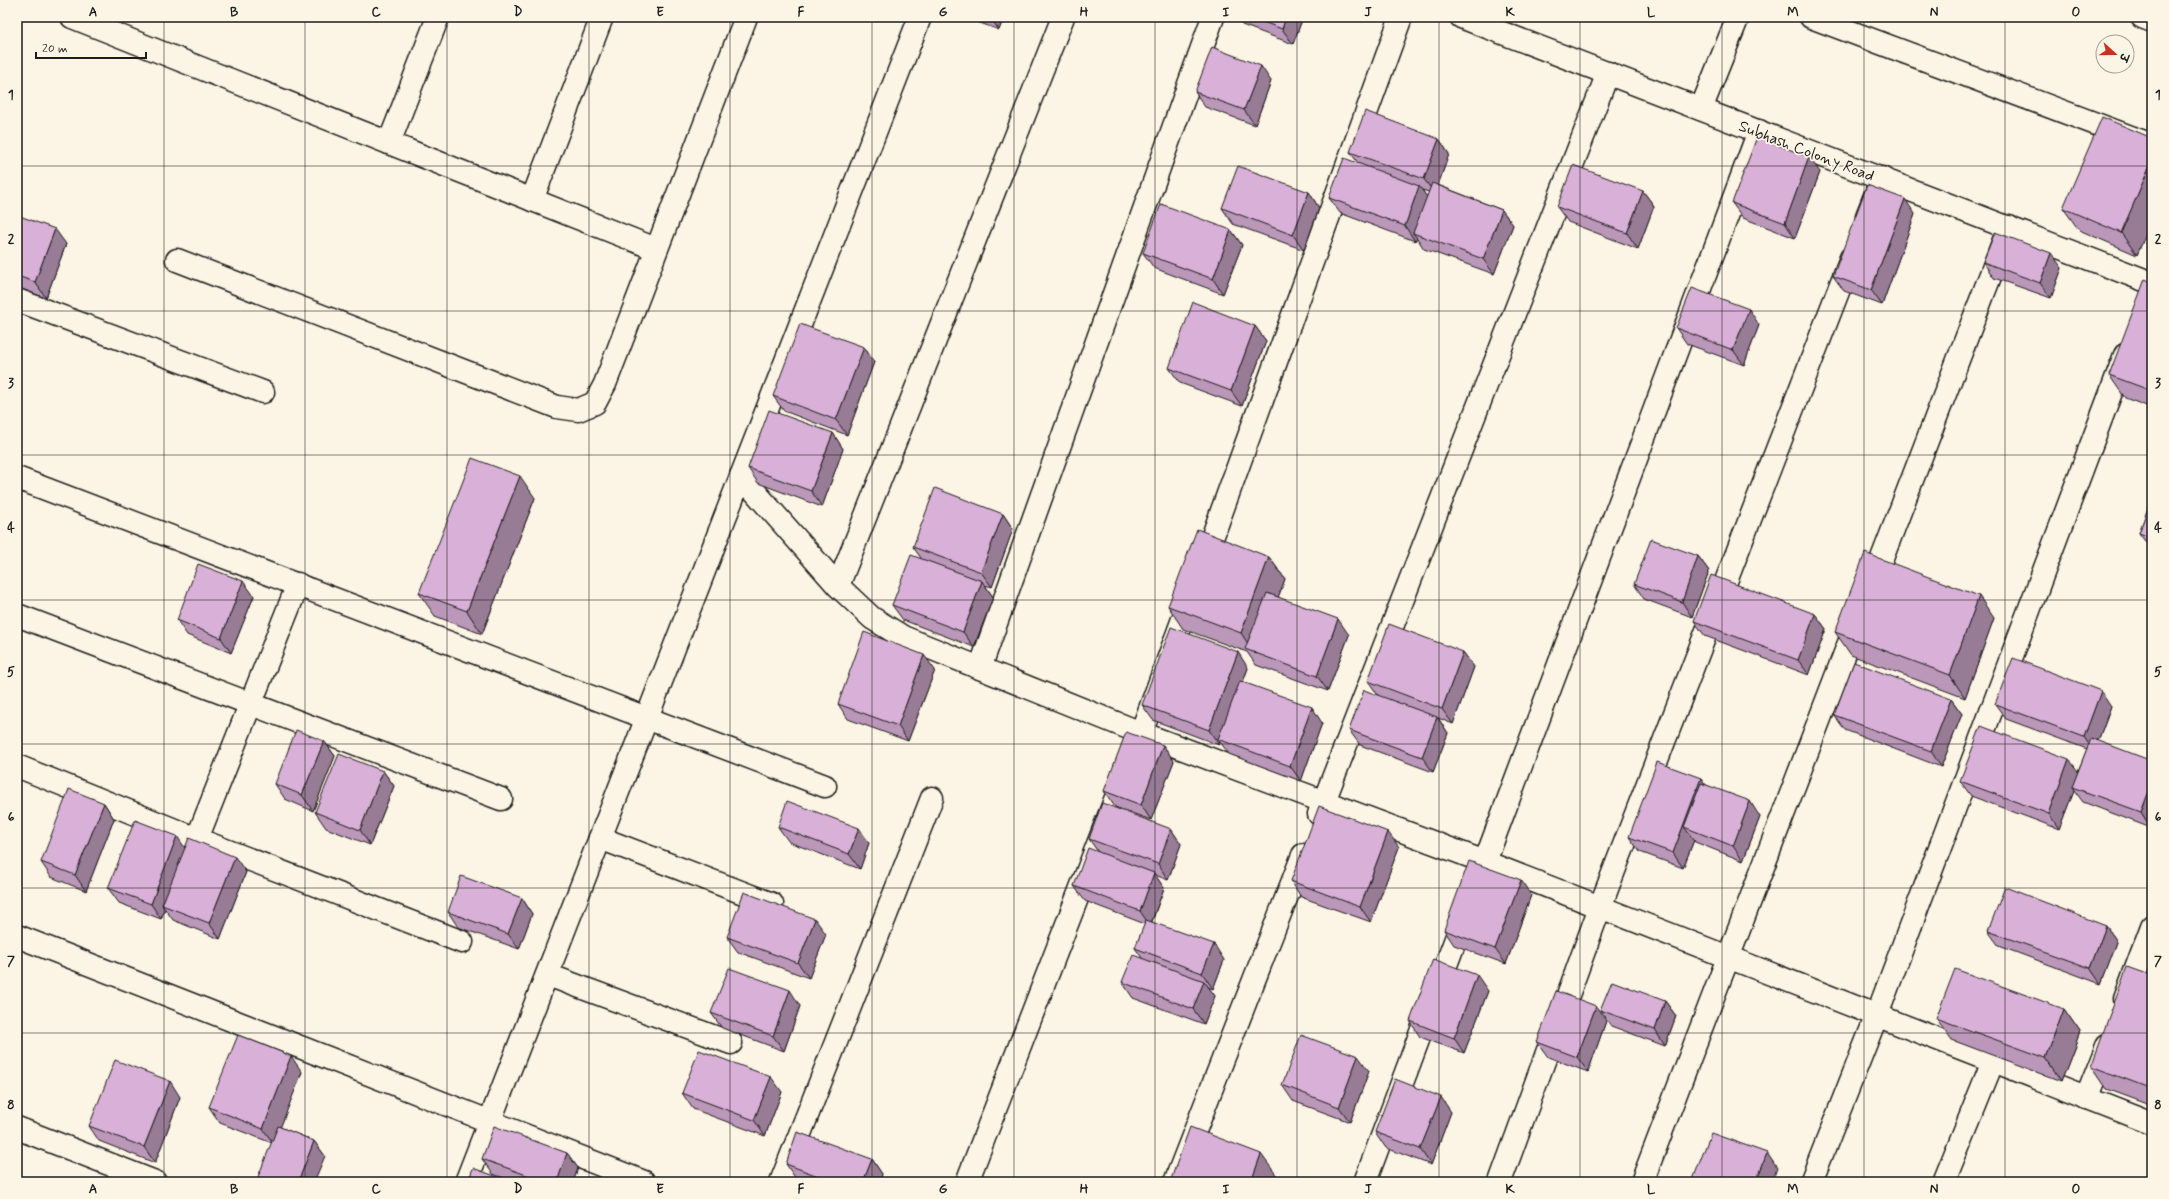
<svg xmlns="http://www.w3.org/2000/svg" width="2169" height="1199" viewBox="0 0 2169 1199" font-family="Mynerve,'Playpen Sans Deva',sans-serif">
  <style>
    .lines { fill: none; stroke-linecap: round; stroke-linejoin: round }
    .minor-casing { stroke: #1c1c1c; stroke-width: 25 }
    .minor { stroke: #fcf5e5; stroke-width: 22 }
    .wall { fill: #bb97b9; stroke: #1c1c1c; fill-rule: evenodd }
    .shaded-wall { fill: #987b96; stroke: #1c1c1c }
    .building { fill: #d9b0d7; stroke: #1c1c1c }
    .grid { fill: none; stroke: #1c1c1c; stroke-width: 1; stroke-opacity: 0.55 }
    .labels { text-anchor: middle; stroke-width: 3.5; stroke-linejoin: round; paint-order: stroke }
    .street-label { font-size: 16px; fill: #1c1c1c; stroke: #fcf5e5 }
    .neatline { fill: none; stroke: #1c1c1c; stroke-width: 1.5 }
    .grid-label { font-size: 13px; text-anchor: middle; font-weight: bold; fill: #1c1c1c }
  </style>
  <rect width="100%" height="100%" fill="#fcf5e5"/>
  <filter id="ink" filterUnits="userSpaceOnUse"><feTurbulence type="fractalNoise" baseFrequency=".025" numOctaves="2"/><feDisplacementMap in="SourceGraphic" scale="8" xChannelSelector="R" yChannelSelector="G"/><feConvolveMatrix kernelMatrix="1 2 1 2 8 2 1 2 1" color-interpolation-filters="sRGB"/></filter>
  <g filter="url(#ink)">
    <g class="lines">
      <g class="minor-casing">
        <g id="minor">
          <polyline points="72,17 656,249"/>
          <polyline points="1461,17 2152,283"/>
          <polyline points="1811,17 2152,145"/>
          <polyline points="2142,17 2152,21"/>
          <polyline points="1701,109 1738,17"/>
          <polyline points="389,143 438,17"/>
          <polyline points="532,200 602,17"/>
          <polyline points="1867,216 1882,178"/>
          <polyline points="177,260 557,407 578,410 595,403 605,384 746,17"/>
          <polyline points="17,300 263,392"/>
          <polyline points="741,476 838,586 872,618 903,637 1141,733 1485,862 2152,1123"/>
          <polyline points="17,478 825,786"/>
          <polyline points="1203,563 1401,17"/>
          <polyline points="838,586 1063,17"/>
          <polyline points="1871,587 2009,227"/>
          <polyline points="17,615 501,799"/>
          <polyline points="980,668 1213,17"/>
          <polyline points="1136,747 1191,597"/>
          <polyline points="17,766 197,839 462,942"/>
          <polyline points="1319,814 1608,73"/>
          <polyline points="600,838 772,904"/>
          <polyline points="197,839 298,584"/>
          <polyline points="1480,875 1759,131"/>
          <polyline points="17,936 644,1182"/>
          <polyline points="548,975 731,1043"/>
          <polyline points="2125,998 2152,926"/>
          <polyline points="2086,1098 2107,1045"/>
          <polyline points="17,1128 155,1182"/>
          <polyline points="466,1182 920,17"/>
          <polyline points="781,1182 932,798"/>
          <polyline points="967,1182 1124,777"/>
          <polyline points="1175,1182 1303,855"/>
          <polyline points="1365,1182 1464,917"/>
          <polyline points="1500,1182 1600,907 1851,258"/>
          <polyline points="1642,1182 1857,622"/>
          <polyline points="1811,1182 1877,1015 2125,355"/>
          <polyline points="1944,1182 1993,1061"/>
        </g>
      </g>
      <use href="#minor" class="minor"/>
    </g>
    <g class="wall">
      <polygon points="964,17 1004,17 999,30"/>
      <polygon points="1236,17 1303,17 1293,44 1242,25"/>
      <polygon points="1271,81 1255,125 1205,107 1195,92"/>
      <polygon points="2152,138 2152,219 2137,255 2079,230 2063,208"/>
      <path d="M1439,139L1449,154L1438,185L1502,210L1513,225L1494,274L1424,249L1417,238L1415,241L1340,213L1329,198L1358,163L1350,152ZM1422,190L1429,192L1427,197Z"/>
      <polygon points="1820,172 1795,238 1743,218 1732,203"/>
      <polygon points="1643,191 1654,206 1638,249 1568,222 1557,207"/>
      <polygon points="1309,192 1319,208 1304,250 1233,224 1222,208"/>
      <polygon points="1915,214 1882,305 1844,291 1833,276"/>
      <polygon points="17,215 66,244 46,298 17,287"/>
      <polygon points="1231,230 1242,245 1223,294 1154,268 1143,253"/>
      <polygon points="1983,262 2062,268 2051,298 1994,278"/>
      <polygon points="2152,282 2152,408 2125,398 2109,375"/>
      <polygon points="1759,325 1744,365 1687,344 1676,328"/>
      <polygon points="1255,326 1266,341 1242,406 1180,383 1169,368"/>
      <polygon points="864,347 874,362 847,435 784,411 773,396"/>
      <polygon points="833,433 843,449 822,507 758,483 748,468"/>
      <polygon points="2152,497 2152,551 2139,533"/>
      <polygon points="535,498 482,634 435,616 419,593"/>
      <polygon points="1003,514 1013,529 992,587 985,585 993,597 974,647 903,620 892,605 921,558 913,547"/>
      <polygon points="1698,556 1709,571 1692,617 1644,599 1634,584"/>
      <polygon points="1269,557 1285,579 1278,597 1349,635 1328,691 1256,665 1247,652 1183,629 1168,606"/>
      <polygon points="254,596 231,653 187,635 177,620"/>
      <polygon points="1815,614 1826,629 1809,675 1705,636 1694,621"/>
      <polygon points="1994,618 1965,698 1851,655 1835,632"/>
      <polygon points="1463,652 1474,667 1453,724 1438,718 1448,733 1433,772 1360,745 1349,730 1378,695 1368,681"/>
      <polygon points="1248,668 1243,682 1322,723 1301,781 1229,754 1220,742 1219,745 1153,720 1142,705"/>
      <polygon points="935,670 908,741 848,719 838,704"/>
      <polygon points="1951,699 1962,714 1941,767 1845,730 1834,715"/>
      <polygon points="1995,704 2111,706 2098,741 2151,828 2083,802 2074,790 2059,829 1971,796 1960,781 2078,771 2087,749 2006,719"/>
      <polygon points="324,741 335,756 313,811 285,799 275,784"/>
      <polygon points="1163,745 1174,761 1151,820 1115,807 1104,791"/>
      <polygon points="383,771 394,786 370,845 326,828 315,812"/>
      <polygon points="1701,778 1705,784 1760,817 1743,861 1695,842 1694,840 1683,868 1640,852 1629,837"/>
      <polygon points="104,803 114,819 86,891 51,877 41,862"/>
      <polygon points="778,827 869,843 860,869 789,842"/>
      <polygon points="1171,829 1181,844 1168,880 1155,875 1164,888 1152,922 1224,960 1213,989 1208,987 1215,996 1204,1024 1133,998 1122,982 1142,958 1135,948 1145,924 1085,901 1074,886 1098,852 1089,839"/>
      <polygon points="1399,847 1371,922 1301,897 1291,881"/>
      <polygon points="185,848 246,872 220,939 173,920 165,909 161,919 119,903 108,888"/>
      <polygon points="1531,895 1506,964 1454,945 1444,930"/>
      <polygon points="522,898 532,914 519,949 458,927 448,912"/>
      <polygon points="2106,926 2117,941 2101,984 1999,946 1988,931"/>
      <polygon points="826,934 809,978 738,952 727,937"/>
      <polygon points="2152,976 2152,1105 2106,1088 2091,1066"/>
      <polygon points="1488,991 1464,1053 1420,1037 1410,1021"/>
      <polygon points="1665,1001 1676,1016 1665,1046 1611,1026 1600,1010"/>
      <polygon points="800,1006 784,1051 722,1028 711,1013"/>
      <polygon points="2064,1009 2080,1032 2061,1081 1952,1040 1936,1018"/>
      <polygon points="1606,1021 1588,1072 1548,1057 1537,1042"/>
      <polygon points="1369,1071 1350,1122 1293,1101 1282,1085"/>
      <polygon points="302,1072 280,1127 314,1141 325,1156 272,1143 220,1123 209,1107"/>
      <polygon points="782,1092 765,1136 693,1109 682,1093"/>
      <polygon points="180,1097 155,1163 99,1141 89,1126"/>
      <polygon points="1451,1112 1431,1165 1386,1148 1375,1132"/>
      <polygon points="567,1153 578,1168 573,1182 515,1182 493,1174 482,1159"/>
      <polygon points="872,1159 882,1174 880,1182 804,1182 796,1179 786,1164"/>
    </g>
    <g class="shaded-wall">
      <polygon points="990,17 1004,17 999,30"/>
      <polygon points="1286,17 1303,17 1293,44 1282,29"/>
      <polygon points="1261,66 1271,81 1255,125 1244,110"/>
      <polygon points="1439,139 1449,154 1435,194 1424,179"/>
      <polygon points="1809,157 1820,172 1795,238 1785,223"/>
      <polygon points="2152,161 2152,219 2137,255 2121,233"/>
      <polygon points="1419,186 1430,201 1413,233 1417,238 1415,241 1405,226"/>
      <polygon points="1643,191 1654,206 1638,249 1627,233"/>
      <polygon points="1309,192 1319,208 1304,250 1293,235"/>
      <polygon points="1905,199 1915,214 1882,305 1871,290"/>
      <polygon points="1502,210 1513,225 1494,274 1483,259"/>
      <polygon points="55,229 66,244 46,298 35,282"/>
      <polygon points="1231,230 1242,245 1223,294 1213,279"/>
      <polygon points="2051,253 2062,268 2051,298 2040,283"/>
      <polygon points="1749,309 1759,325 1744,365 1733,350"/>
      <polygon points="1255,326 1266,341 1242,406 1231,391"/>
      <polygon points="864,347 874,362 847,435 836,420"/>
      <polygon points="833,433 843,449 822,507 811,491"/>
      <polygon points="520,476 535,498 482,634 467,611"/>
      <polygon points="1003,514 1013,529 992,587 981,572"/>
      <polygon points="1698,556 1709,571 1692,617 1682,602"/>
      <polygon points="1269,557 1285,579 1257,654 1254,653 1241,633"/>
      <polygon points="243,581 254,596 231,653 221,638"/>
      <polygon points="982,581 993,597 974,647 963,632"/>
      <polygon points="1979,596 1994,618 1965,698 1950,675"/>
      <polygon points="1815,614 1826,629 1809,675 1798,660"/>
      <polygon points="1338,619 1349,635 1328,691 1317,676"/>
      <polygon points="1238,652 1248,668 1221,740 1218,739 1220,742 1219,745 1209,730"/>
      <polygon points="1463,652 1474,667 1453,724 1442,709"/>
      <polygon points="924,655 935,670 908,741 898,726"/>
      <polygon points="2101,691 2111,706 2094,752 2084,737"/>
      <polygon points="1951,699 1962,714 1941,767 1931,751"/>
      <polygon points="1312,707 1322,723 1301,781 1290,766"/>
      <polygon points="1437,717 1448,733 1433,772 1422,757"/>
      <polygon points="324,741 335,756 313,811 302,795"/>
      <polygon points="1163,745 1174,761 1151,820 1141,805"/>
      <polygon points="2069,759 2080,774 2072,787 2074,790 2059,829 2049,814"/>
      <polygon points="383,771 394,786 370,845 360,830"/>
      <polygon points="1701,778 1711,793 1684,827 1694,840 1683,868 1673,853"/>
      <polygon points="2152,783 2152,826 2151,828 2141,812"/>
      <polygon points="1750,801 1760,817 1743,861 1733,846"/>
      <polygon points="104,803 114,819 86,891 75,875"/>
      <polygon points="859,828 869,843 860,869 849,854"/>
      <polygon points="1171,829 1181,844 1168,880 1158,864"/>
      <polygon points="1388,832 1399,847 1371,922 1360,907"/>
      <polygon points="177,836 187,851 162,905 165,909 161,919 151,904"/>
      <polygon points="235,857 246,872 220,939 209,923"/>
      <polygon points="1154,873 1164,888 1150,926 1140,911"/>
      <polygon points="1521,880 1531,895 1506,964 1495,949"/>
      <polygon points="522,898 532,914 519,949 508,934"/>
      <polygon points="815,919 826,934 809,978 798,963"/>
      <polygon points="2106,926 2117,941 2101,984 2090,968"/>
      <polygon points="1214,944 1224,960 1213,989 1202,973"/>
      <polygon points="1477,975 1488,991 1464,1053 1454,1038"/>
      <polygon points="1204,981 1215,996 1204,1024 1193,1009"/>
      <polygon points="790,990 800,1006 784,1051 773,1036"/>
      <polygon points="1665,1001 1676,1016 1665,1046 1655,1030"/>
      <polygon points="1596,1006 1606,1021 1588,1072 1577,1057"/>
      <polygon points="2064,1009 2080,1032 2061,1081 2046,1058"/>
      <polygon points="291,1056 302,1072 274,1144 263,1129"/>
      <polygon points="1358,1056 1369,1071 1350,1122 1339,1107"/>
      <polygon points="771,1077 782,1092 765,1136 754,1120"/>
      <polygon points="170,1081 180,1097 155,1163 144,1147"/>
      <polygon points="1441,1097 1451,1112 1431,1165 1420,1149"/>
      <polygon points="314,1141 325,1156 314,1182 298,1182"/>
      <polygon points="567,1153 578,1168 573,1182 557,1182"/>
      <polygon points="1767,1153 1777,1168 1772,1182 1756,1182"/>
      <polygon points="1261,1154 1277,1176 1275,1182 1251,1182"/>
      <polygon points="872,1159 882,1174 880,1182 863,1182"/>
    </g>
    <g class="building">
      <polygon points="1250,17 1286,17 1282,29"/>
      <polygon points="1212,47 1261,66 1244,110 1195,92"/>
      <polygon points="1365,111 1439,139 1424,179 1350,152"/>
      <polygon points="2102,117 2152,138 2152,161 2121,233 2063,208"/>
      <polygon points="1757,137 1809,157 1785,223 1732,203"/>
      <polygon points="1344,158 1419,186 1405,226 1329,198"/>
      <polygon points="1573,165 1643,191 1627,233 1557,207"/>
      <polygon points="1238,166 1309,192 1293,235 1222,208"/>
      <polygon points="1432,183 1502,210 1483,259 1413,233"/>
      <polygon points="1867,185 1905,199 1871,290 1833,276"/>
      <polygon points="1161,204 1231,230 1213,279 1143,253"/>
      <polygon points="17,215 55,229 35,282 17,276"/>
      <polygon points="1995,232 2051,253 2040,283 1983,262"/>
      <polygon points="2145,279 2152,282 2152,391 2109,375"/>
      <polygon points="1692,288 1749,309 1733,350 1676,328"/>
      <polygon points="1193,302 1255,326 1231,391 1169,368"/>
      <polygon points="800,324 864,347 836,420 773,396"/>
      <polygon points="769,410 833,433 811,491 748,468"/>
      <polygon points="472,458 520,476 467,611 419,593"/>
      <polygon points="935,488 1003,514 981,572 913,547"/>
      <polygon points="2152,497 2152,538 2139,533"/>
      <polygon points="1197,529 1269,557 1241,633 1168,606"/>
      <polygon points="1651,539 1698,556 1682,602 1634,584"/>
      <polygon points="1865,553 1979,596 1950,675 1835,632"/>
      <polygon points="911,555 982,581 963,632 892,605"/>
      <polygon points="198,564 243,581 221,638 177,620"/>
      <polygon points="1711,575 1815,614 1798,660 1694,621"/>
      <polygon points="1267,593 1338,619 1317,676 1245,649"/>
      <polygon points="1389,624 1463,652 1442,709 1368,681"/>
      <polygon points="1171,627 1238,652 1209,730 1142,705"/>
      <polygon points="864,632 924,655 898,726 838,704"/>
      <polygon points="2013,658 2101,691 2084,737 1995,704"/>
      <polygon points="1854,662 1951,699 1931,751 1834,715"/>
      <polygon points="1240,681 1312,707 1290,766 1218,739"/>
      <polygon points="1364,690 1437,717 1422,757 1349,730"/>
      <polygon points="1981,726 2069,759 2049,814 1960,781"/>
      <polygon points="296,730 324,741 302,795 275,784"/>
      <polygon points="1126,732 1163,745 1141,805 1104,791"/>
      <polygon points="2091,738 2152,761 2152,783 2141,812 2072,787"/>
      <polygon points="339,754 383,771 360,830 315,812"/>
      <polygon points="1657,762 1701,778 1673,853 1629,837"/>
      <polygon points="1701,783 1750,801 1733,846 1684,827"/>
      <polygon points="69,789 104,803 75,875 41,862"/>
      <polygon points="787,801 859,828 849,854 778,827"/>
      <polygon points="1102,803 1171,829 1158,864 1089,839"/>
      <polygon points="1319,806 1388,832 1360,907 1291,881"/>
      <polygon points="135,820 177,836 151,904 108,888"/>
      <polygon points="189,838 235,857 209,923 162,905"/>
      <polygon points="1088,848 1154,873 1140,911 1074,886"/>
      <polygon points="1469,861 1521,880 1495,949 1444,930"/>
      <polygon points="461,876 522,898 508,934 448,912"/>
      <polygon points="2005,887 2106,926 2090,968 1988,931"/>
      <polygon points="744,892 815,919 798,963 727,937"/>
      <polygon points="1146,920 1214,944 1202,973 1135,948"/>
      <polygon points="1133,955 1204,981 1193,1009 1122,982"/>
      <polygon points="1433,959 1477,975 1454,1038 1410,1021"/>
      <polygon points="2127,967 2152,976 2152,1089 2091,1066"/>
      <polygon points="729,968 790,990 773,1036 711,1013"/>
      <polygon points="1955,969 2064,1009 2046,1058 1936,1018"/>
      <polygon points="1612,981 1665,1001 1655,1030 1600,1010"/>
      <polygon points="1556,991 1596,1006 1577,1057 1537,1042"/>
      <polygon points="238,1035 291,1056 263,1129 209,1107"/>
      <polygon points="1301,1035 1358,1056 1339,1107 1282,1085"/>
      <polygon points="699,1050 771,1077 754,1120 682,1093"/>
      <polygon points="115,1060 170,1081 144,1147 89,1126"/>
      <polygon points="1395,1079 1441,1097 1420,1149 1375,1132"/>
      <polygon points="278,1126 314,1141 298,1182 256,1182"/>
      <polygon points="494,1126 567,1153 557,1182 546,1182 482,1159"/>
      <polygon points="1190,1127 1261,1154 1251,1182 1170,1182"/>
      <polygon points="797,1132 872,1159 863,1182 834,1182 786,1164"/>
      <polygon points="1711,1133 1767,1153 1756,1182 1692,1182"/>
      <polygon points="473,1168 511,1182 468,1182"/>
    </g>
  </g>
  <path class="grid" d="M164,17V1182M305,17V1182M447,17V1182M589,17V1182M730,17V1182M872,17V1182M1014,17V1182M1155,17V1182M1297,17V1182M1439,17V1182M1580,17V1182M1722,17V1182M1864,17V1182M2005,17V1182M17,166H2152M17,311H2152M17,455H2152M17,600H2152M17,744H2152M17,888H2152M17,1033H2152"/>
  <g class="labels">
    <g class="street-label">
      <text transform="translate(1807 150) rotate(21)" y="6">Subhash Colony Road</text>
    </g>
  </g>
  <rect width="2169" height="1199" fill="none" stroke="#fcf5e5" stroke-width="44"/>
  <g transform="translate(2115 54) rotate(111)"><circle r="19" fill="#fcf5e5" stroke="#a29e95"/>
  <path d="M0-3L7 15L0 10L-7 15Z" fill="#c8321e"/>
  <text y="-6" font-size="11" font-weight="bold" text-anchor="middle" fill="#1c1c1c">उ</text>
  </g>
  <path d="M36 52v6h110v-6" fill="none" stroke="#1c1c1c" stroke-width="2"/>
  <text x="42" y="52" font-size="12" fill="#1c1c1c" stroke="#fcf5e5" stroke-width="3" paint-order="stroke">20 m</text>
  <rect x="22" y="22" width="2125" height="1155" class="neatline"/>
  <g class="grid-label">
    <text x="93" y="16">A</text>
    <text x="234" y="16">B</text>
    <text x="376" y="16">C</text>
    <text x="518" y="16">D</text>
    <text x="660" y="16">E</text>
    <text x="801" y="16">F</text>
    <text x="943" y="16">G</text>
    <text x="1084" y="16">H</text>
    <text x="1226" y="16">I</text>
    <text x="1368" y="16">J</text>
    <text x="1510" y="16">K</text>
    <text x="1651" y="16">L</text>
    <text x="1793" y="16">M</text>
    <text x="1934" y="16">N</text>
    <text x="2076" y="16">O</text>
    <text x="11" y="99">1</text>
    <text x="2158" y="99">1</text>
    <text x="11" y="243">2</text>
    <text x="2158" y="243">2</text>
    <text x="11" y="387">3</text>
    <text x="2158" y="387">3</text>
    <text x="11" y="532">4</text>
    <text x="2158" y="532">4</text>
    <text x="11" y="676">5</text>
    <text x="2158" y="676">5</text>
    <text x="11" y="821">6</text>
    <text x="2158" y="821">6</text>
    <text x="11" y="965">7</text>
    <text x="2158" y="965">7</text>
    <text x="11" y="1109">8</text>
    <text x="2158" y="1109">8</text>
    <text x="93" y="1193">A</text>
    <text x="234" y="1193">B</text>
    <text x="376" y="1193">C</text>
    <text x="518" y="1193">D</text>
    <text x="660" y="1193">E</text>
    <text x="801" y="1193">F</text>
    <text x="943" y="1193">G</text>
    <text x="1084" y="1193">H</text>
    <text x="1226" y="1193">I</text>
    <text x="1368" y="1193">J</text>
    <text x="1510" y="1193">K</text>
    <text x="1651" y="1193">L</text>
    <text x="1793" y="1193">M</text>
    <text x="1934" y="1193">N</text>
    <text x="2076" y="1193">O</text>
  </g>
</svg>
